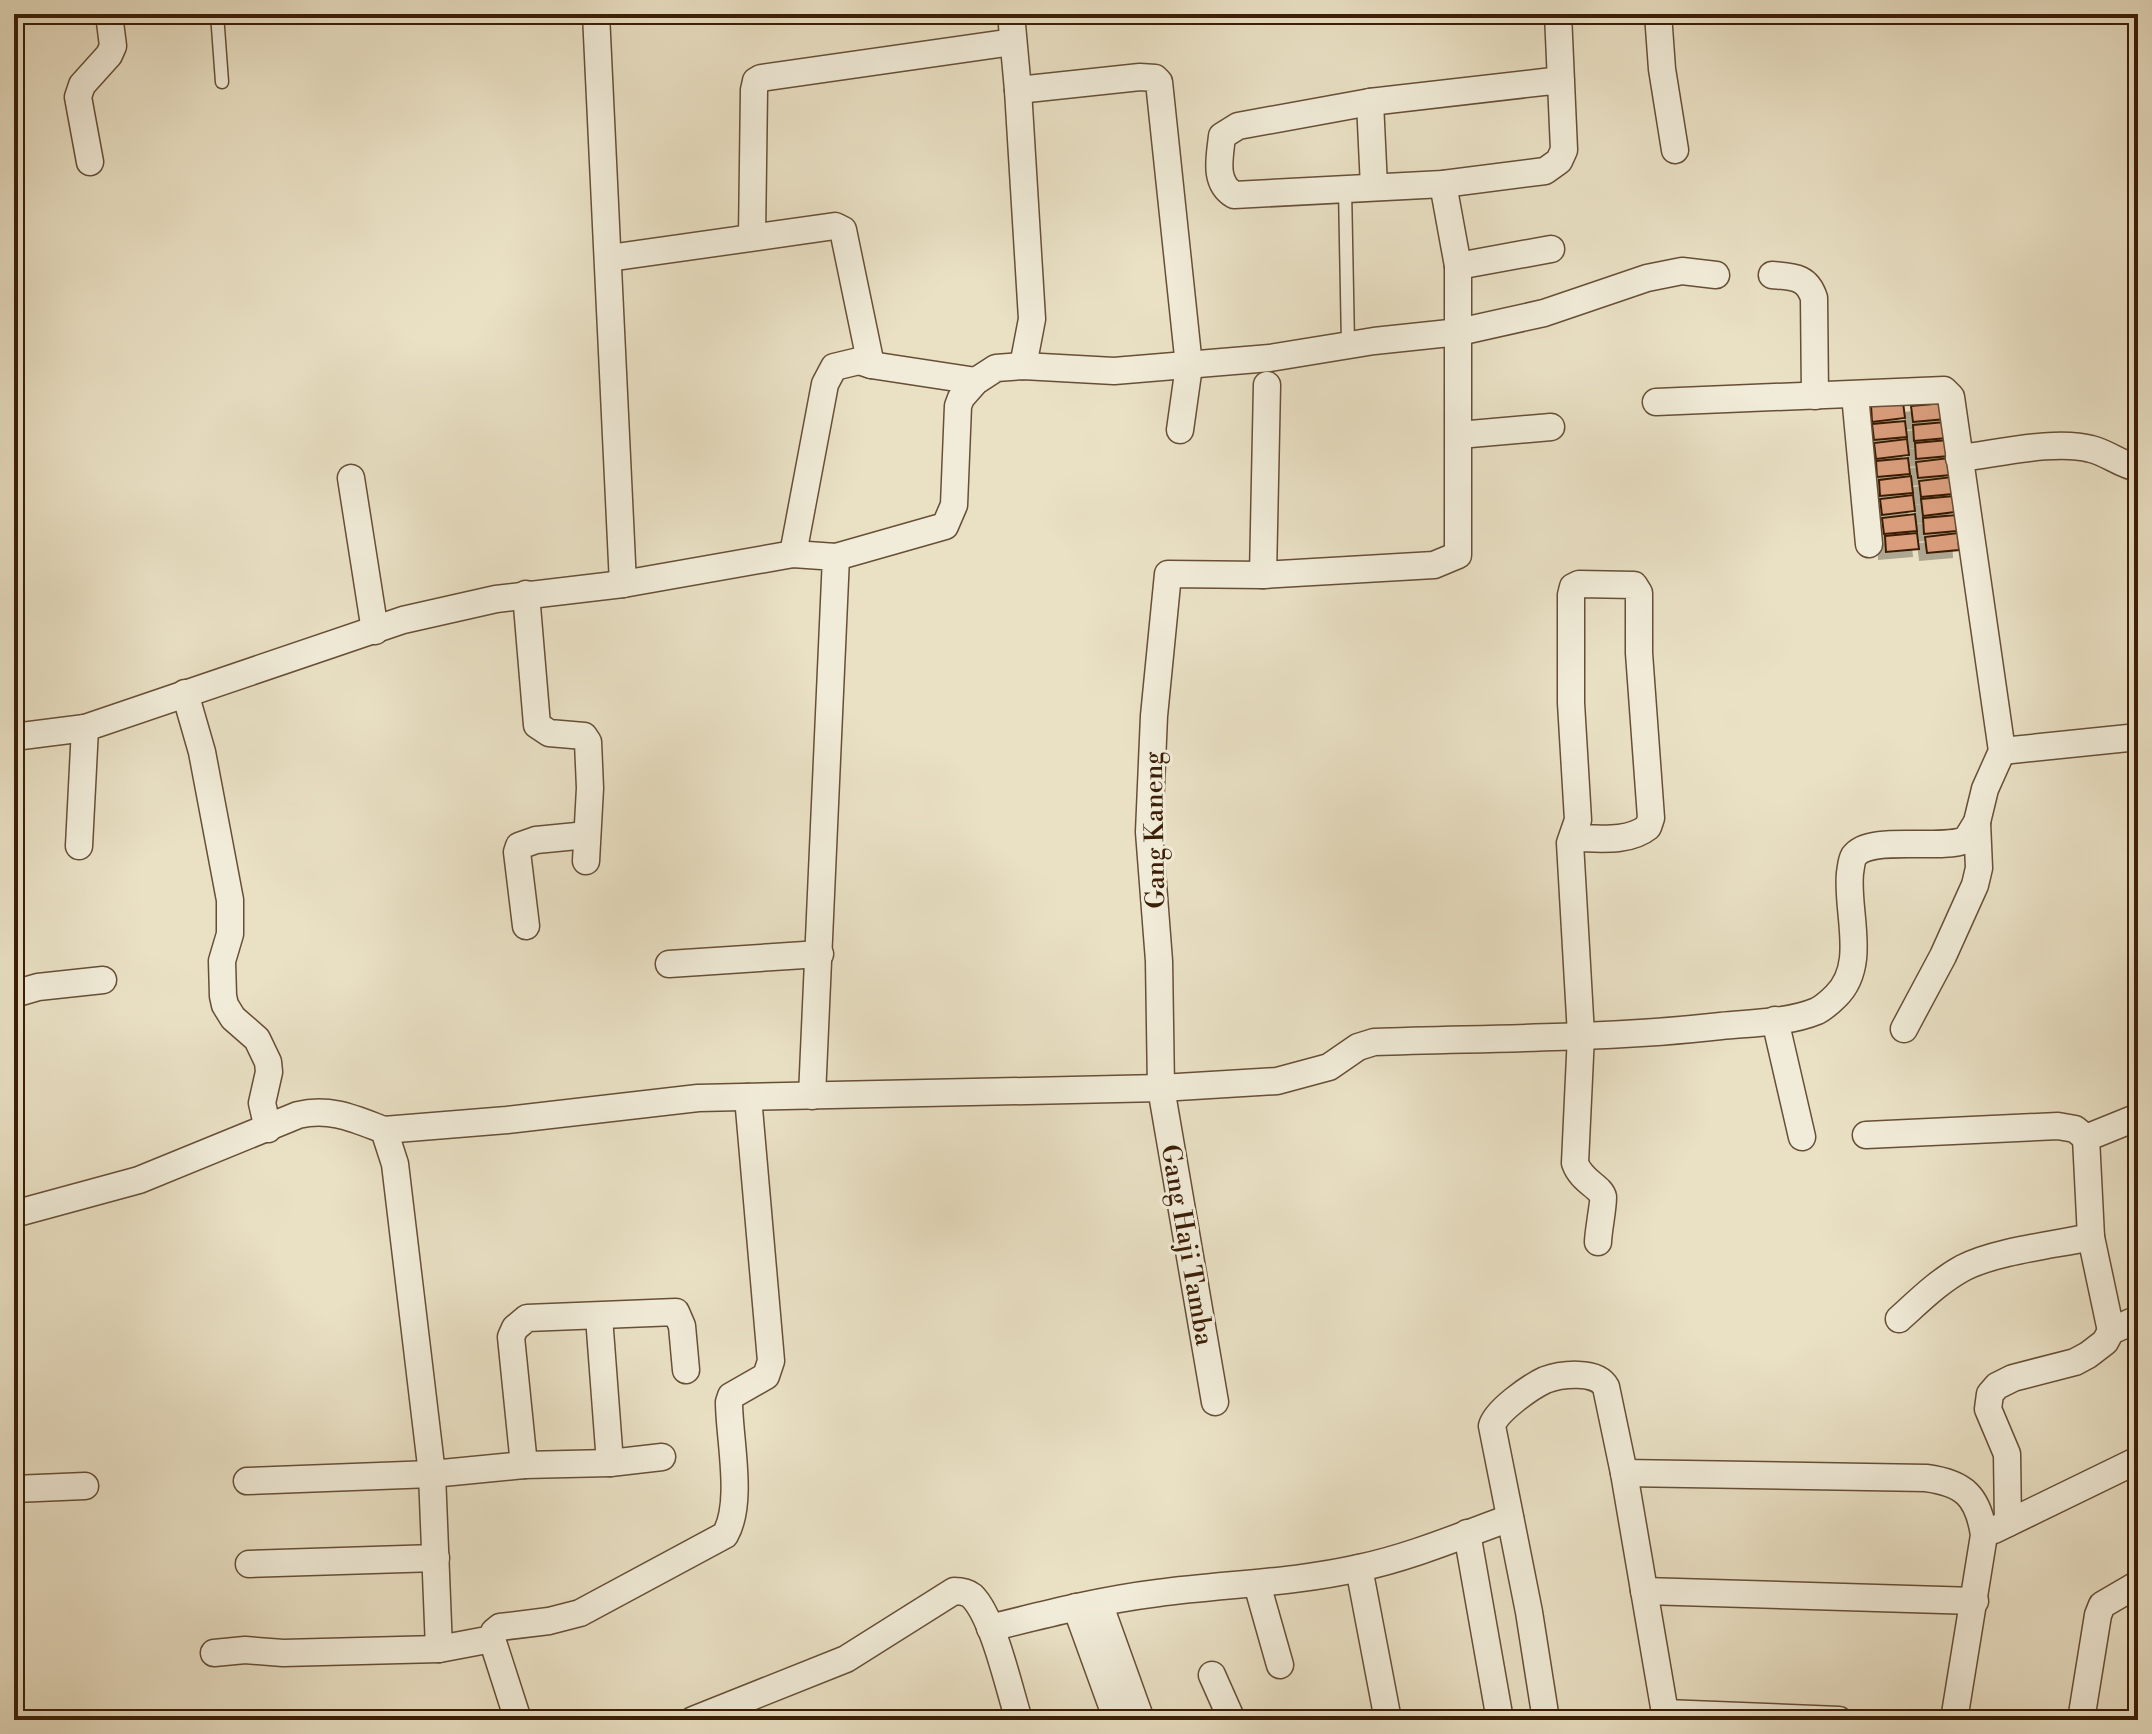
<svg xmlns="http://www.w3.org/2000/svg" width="2152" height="1734" viewBox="0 0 2152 1734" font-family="'Libre Bodoni',serif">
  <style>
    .building { fill: #d99d7b; stroke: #3b1e06; stroke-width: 2; filter: url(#shadow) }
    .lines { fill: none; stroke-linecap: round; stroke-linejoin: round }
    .lane-casing { stroke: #674f36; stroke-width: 15 }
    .street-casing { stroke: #674f36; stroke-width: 29 }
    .lane { stroke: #f1ecd9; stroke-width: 12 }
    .street { stroke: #f1ecd9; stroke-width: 26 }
    .labels { text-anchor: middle; stroke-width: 6; stroke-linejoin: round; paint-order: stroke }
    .street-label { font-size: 26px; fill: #3b1e06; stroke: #f1ecd9 }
  </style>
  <defs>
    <filter id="shadow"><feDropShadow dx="-7" dy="7" stdDeviation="0" flood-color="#0004"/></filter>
  </defs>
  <rect width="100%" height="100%" fill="#eae1c5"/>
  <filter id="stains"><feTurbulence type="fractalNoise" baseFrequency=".0025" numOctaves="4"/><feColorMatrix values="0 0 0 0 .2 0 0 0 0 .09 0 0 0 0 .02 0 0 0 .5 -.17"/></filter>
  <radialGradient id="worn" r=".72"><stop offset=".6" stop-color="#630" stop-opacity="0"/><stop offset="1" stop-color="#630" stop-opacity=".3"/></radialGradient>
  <g class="building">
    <polygon points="1903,402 1905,418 1872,422 1871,405"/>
    <polygon points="1944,403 1946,419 1913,422 1911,406"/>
    <polygon points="1905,421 1907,437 1874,440 1872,424"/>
    <polygon points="1945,422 1947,438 1914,441 1913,425"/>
    <polygon points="1907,439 1909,455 1876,459 1874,443"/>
    <polygon points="1948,440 1949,456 1916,459 1915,443"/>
    <polygon points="1908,458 1910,474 1877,477 1876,461"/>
    <polygon points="1949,458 1951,475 1918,478 1916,462"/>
    <polygon points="1911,476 1913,493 1880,496 1879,480"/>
    <polygon points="1952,477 1953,494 1921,497 1919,481"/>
    <polygon points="1913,495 1915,511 1882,515 1880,499"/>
    <polygon points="1954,496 1955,512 1923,516 1921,499"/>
    <polygon points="1915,514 1917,531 1884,534 1882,518"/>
    <polygon points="1956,515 1957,531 1924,534 1923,518"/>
    <polygon points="1917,533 1919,549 1886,552 1885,536"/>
    <polygon points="1958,533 1959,550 1927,553 1925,537"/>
  </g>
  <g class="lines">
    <g class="lane-casing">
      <g id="lane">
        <polyline points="217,14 222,82"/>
        <polyline points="1345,189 1348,344"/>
        <polyline points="2137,384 2138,384"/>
      </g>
    </g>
    <g class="street-casing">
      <g id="street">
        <polyline points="596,14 623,584"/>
        <polyline points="1011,14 1018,90 1032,319 1023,366"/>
        <path d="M1558,14L1564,150L1559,161L1545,171L1443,184L1234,195C1213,182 1220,157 1222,136L1238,126L1370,102L1561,80"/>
        <polyline points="1658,14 1662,69 1675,150"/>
        <polyline points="1018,90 1140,77 1155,78 1159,82 1189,366 1180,430"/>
        <polyline points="1370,102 1374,187"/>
        <polyline points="90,162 78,97 82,85 109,55 113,46 109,14"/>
        <polyline points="752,237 754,90 756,81 761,78 1013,42"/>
        <polyline points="609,258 835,226 843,230 871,365"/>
        <polyline points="1458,266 1551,249"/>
        <path d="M1772,275C1793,277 1807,276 1814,298L1815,396"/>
        <polyline points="1855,395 1869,544"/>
        <polyline points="1459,435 1551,427"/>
        <path d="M1959,458C1996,454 2056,439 2091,449C2108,453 2121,465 2138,468"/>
        <polyline points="351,478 375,631"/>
        <polyline points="793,554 825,384 834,367 859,361 871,365 976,381"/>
        <polyline points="836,557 945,526 954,505 958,406 961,398 976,381 996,368 1023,366 1114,371 1270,358 1374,341 1459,332 1544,313 1647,278 1682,271 1716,275"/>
        <polyline points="1263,575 1267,385"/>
        <polyline points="526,594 537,725 549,733 584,736 588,742 590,788 586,861"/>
        <polyline points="185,693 202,752 230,900 230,934 222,961 223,996 225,1005 233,1018 257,1039 268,1062 269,1072 262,1103 268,1129"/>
        <polyline points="14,737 85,728 403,620 496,599 623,584 793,554 836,557 812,1096"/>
        <polyline points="2002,751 2138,737"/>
        <path d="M1572,838C1597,838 1628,843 1648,827L1651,818L1639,653V593L1634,585L1579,584L1573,587L1571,595V703L1578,820L1570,843L1581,1035L1575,1163C1581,1181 1601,1187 1603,1197C1604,1202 1598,1233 1598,1242"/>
        <polyline points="79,846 85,728"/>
        <polyline points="526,926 517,852 519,846 536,840 587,835"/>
        <polyline points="669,964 820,954"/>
        <polyline points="14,994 38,987 103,980"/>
        <polyline points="1775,1020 1802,1137"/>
        <polyline points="1904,1029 1943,956 1975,885 1979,868 1977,822"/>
        <path d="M384,1130L507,1120L698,1098L1161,1088L1277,1081L1329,1067L1358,1047L1374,1042C1489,1038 1606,1039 1721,1026C1751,1023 1788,1023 1817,1011C1823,1008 1831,1001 1836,996C1868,965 1846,912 1850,873C1851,868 1851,861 1854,856C1870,834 1939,851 1966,840L1977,822L1985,789L2002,751L1951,397L1944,390L1656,402"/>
        <polyline points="1866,1135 2058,1126 2075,1129 2086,1138"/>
        <path d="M14,1214L139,1180L298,1115C330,1107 355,1119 384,1130L395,1164L432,1474L439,1649"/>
        <polyline points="599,1317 610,1463"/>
        <path d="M1899,1319C1919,1301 1939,1281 1963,1268C1996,1251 2054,1245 2091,1237"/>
        <polyline points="2111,1331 2091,1237 2086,1138 2138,1117"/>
        <polyline points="1215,1402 1161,1088 1159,961 1149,832 1154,716 1168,574 1263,575 1434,565 1458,555 1458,266 1443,184"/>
        <polyline points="524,1465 511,1337 515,1328 527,1318 676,1312 682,1326 686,1370"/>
        <path d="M1624,1473L1926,1478C1964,1483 1978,1496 1984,1535L1954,1720"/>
        <polyline points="247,1481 432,1474 524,1465 610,1463 662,1457"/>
        <polyline points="14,1489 85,1486"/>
        <polyline points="2008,1523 2007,1454 1988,1409 1990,1394 1997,1386 2013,1378 2075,1362 2088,1355 2105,1342 2111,1331 2138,1319"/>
        <polyline points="1994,1530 2138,1460"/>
        <polyline points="1467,1533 1500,1720"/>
        <polyline points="249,1564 436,1558"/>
        <polyline points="1359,1568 1388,1720"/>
        <polyline points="1257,1584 1280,1665"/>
        <polyline points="1644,1591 1975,1601"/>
        <polyline points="1099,1603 1141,1720"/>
        <polyline points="1076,1607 1117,1720"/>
        <path d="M990,1628C1046,1614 1101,1600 1158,1593C1225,1584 1293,1583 1359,1568C1411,1557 1460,1536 1510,1518"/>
        <polyline points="492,1639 518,1720"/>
        <path d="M214,1653L245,1650L283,1653L439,1649L492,1639L494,1632L500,1627L549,1621L580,1613L725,1535C744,1503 729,1438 729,1402L731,1396L766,1376L771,1361L748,1097"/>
        <polyline points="1212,1675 1232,1720"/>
        <path d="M693,1720L846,1659L954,1591C961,1591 967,1592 972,1596C994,1618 1009,1689 1019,1720"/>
        <path d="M1546,1720L1529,1612L1492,1426C1496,1411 1530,1387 1545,1380C1561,1374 1597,1370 1606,1387L1624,1473L1665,1713"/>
        <polyline points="1666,1720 1665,1713 1839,1720"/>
        <polyline points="2081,1720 2098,1615 2102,1605 2138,1584"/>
      </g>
    </g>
    <use href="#lane" class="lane"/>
    <use href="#street" class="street"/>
  </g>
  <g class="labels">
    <g class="street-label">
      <text transform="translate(1154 830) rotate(-91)" y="9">Gang Kaneng</text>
      <text transform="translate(1188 1245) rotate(80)" y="9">Gang Haji Tamba</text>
    </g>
  </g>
  <rect width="2152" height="1734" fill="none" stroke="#eae1c5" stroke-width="48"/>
  <rect x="16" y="16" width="2120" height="1702" fill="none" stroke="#3b1e06" stroke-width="4"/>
  <rect x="24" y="24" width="2104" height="1686" fill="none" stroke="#3b1e06" stroke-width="2"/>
  <rect width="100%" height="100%" filter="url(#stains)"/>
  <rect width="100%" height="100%" fill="url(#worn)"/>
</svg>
